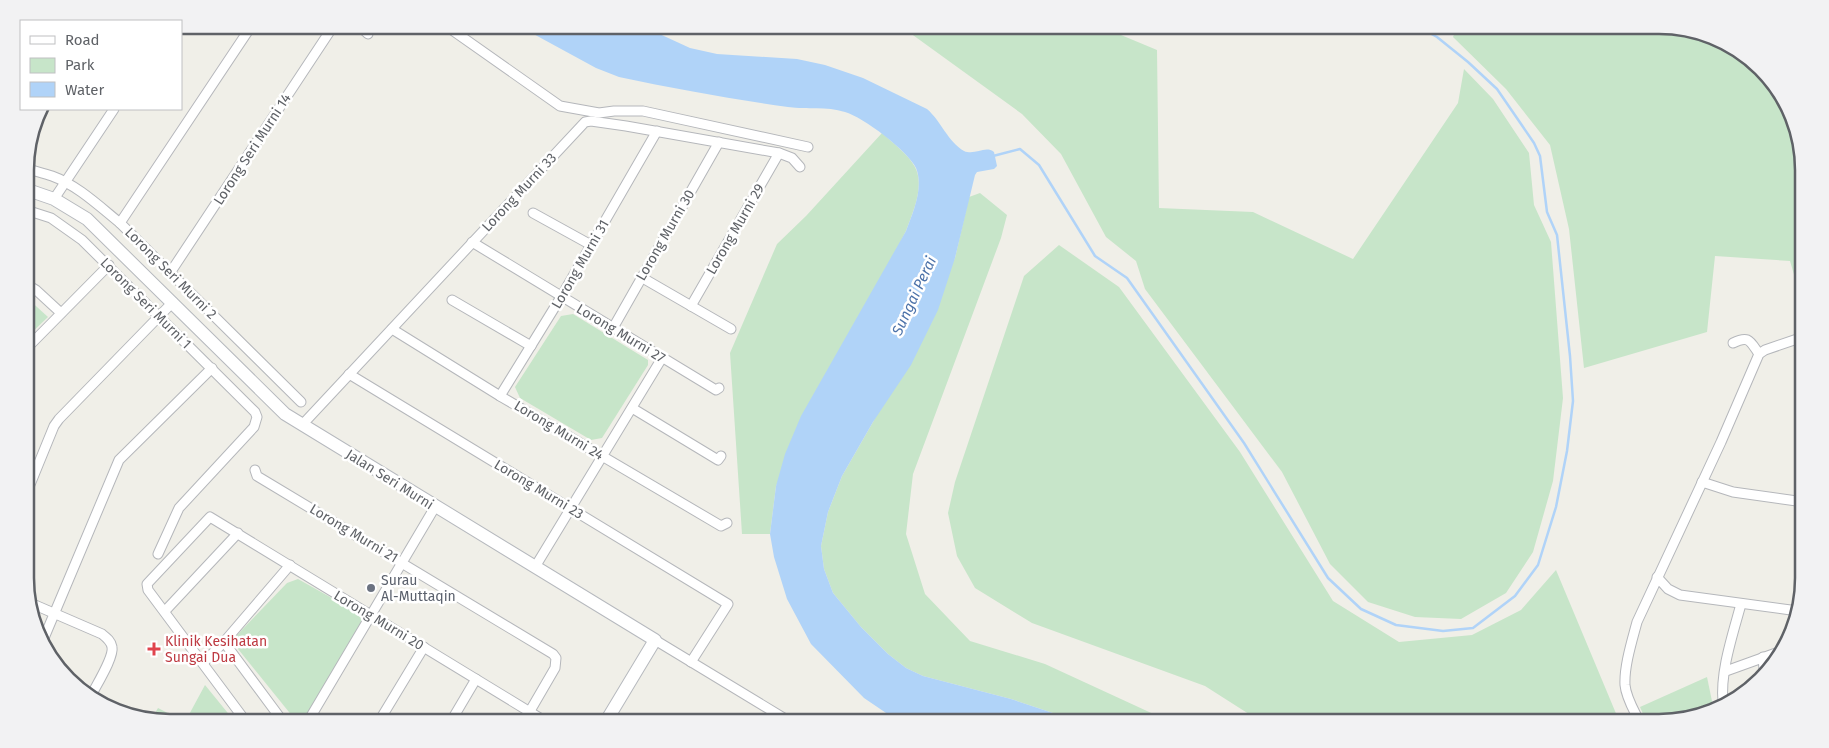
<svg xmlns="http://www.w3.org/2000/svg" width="1829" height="748" viewBox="0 0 1829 748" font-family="'Fira Sans',sans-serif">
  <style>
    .green { fill: #c7e5c9 }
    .water { fill: #b0d3f8 }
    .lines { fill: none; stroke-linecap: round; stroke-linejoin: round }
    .stream { stroke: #b0d3f8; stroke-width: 2.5 }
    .street-casing { stroke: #b5b7bb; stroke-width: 11 }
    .secondary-casing { stroke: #b6b9be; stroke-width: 14 }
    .street { stroke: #fff; stroke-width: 9 }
    .secondary { stroke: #fff; stroke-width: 12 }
    .worship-dot { fill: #6b7280; stroke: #fff; stroke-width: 2 }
    .health-dot { fill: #e0444e; stroke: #fff; stroke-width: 2 }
    .labels { text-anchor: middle; stroke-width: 5; stroke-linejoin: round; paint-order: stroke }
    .street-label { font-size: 14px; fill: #5f6267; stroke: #fff }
    .worship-label { font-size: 14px; fill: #5b616d; stroke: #fff; text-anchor: start }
    .health-label { font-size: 14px; fill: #be3a42; stroke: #fff; text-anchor: start }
    .water-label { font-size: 15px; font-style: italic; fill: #4c72a9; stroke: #fff }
    .rim { fill: none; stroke: #5f6267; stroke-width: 2.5 }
  </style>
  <rect width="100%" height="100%" fill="#f0efe8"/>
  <g class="green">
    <polygon points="899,25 1097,25 1157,50 1159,208 1253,212 1353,259 1458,103 1464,69 1493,99 1529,153 1534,205 1551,242 1563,398 1553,481 1533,552 1506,593 1461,619 1415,617 1368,602 1330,564 1282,472 1145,289 1136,261 1106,237 1061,154 1022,114"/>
    <polygon points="1458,25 1659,25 1706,33 1768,75 1803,151 1803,305 1790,261 1715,256 1707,332 1584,368 1569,229 1550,145 1506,89 1453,37"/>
    <path d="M882,133C893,143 908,154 915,167C925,186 913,212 906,231L776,486L770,534H742L730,353L777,244L806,216Z"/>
    <polygon points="980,193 1007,215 1001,238 913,474 906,534 925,594 970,641 1045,664 1173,723 1083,723 1011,699 923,676 906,668 888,654 861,627 833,593 824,569 821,546 828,512 842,476 873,422 955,258 969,197"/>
    <polygon points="1059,245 1119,287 1240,452 1333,601 1399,642 1472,635 1521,610 1556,570 1620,723 1263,723 1205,686 1032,623 975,588 957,556 948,513 955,482 1024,276"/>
    <polygon points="26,297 48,317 26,338"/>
    <polygon points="573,314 648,360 648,365 602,438 591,440 520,398 515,387 561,316"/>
    <polygon points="298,579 362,615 364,625 305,722 297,722 238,649 237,635 287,583"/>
    <polygon points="1707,677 1713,706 1668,723 1647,723 1640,707"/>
    <polygon points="205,685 236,723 170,723 151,720 158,708 185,722"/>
  </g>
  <path class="water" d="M517,25H640L690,48L717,54L797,59L825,65L863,78L927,109C941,121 948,142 964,151C975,156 985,145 994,152L997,166L994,169L977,172L975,175L955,258L938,310L911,365L873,422L842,476L828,512L821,546L824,569L833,593L861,627L888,654L906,668L923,676L1011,699L1083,723H906L892,717L864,698L811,644L787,599L774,557L770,534L776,486L785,454L801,416L906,231C913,212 924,188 916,168C908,151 863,117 845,112C826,106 808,110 788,107C732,99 675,89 619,77L596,68Z"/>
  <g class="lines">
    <polyline class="stream" points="993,156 1020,149 1039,165 1095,256 1127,278 1244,443 1328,578 1361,609 1396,625 1443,631 1473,628 1515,596 1538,565 1556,507 1567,451 1573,401 1570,356 1557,235 1547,212 1540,156 1534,143 1497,89 1468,62 1437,37 1415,25"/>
    <g class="street-casing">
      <g id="street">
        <polyline points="358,25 368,34"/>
        <polyline points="445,25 560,106 599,113 614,111 643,111 808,147"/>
        <path d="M25,168C34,171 43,173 52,176C77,185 99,206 120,223L301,402"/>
        <polyline points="54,199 114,109"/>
        <polyline points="26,210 51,218 82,240 255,412 257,417 254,427 179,508 158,554"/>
        <polyline points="533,213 591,245"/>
        <polyline points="120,223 252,25"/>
        <polyline points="472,242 716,390 719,388"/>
        <polyline points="170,273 334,25"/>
        <polyline points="641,277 731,329"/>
        <polyline points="26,284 36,290 61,313"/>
        <polyline points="452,300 531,346"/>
        <polyline points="691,306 779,153"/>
        <polyline points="613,328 719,142"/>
        <polyline points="392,329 500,396 721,526 727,523"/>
        <path d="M1733,343C1749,335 1750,341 1759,354"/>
        <polyline points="26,349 109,265"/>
        <polyline points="349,374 728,604 691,662"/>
        <polyline points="500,396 561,297 657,131"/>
        <polyline points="632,408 718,460 721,456"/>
        <polyline points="302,425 585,122 591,121 626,126 779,153 792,158 800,167"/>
        <polyline points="255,470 257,476 553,654 556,658 555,668 523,723"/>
        <polyline points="1702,482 1733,492 1804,502"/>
        <polyline points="27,492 54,426 59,419 173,302"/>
        <polyline points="535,567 662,358"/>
        <polyline points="1657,577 1668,589 1680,595 1798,611"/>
        <path d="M28,602L102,634C107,638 111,641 112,647C114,657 97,684 92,694"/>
        <polyline points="165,611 238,533"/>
        <polyline points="44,638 119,460 212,368"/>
        <polyline points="655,640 792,723"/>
        <polyline points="224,642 284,723"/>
        <polyline points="1763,657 1764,670"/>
        <polyline points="203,663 224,642 290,565"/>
        <polyline points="1726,671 1776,653"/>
        <path d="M1723,702C1720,671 1733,634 1741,604"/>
        <polyline points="609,716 620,723"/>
        <polyline points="247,723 148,590 147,584 210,517 548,723"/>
        <polyline points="307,723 435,507"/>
        <polyline points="378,723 424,647"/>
        <polyline points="450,723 476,679"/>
        <path d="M1640,723C1635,712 1626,698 1625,685C1624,666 1632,641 1637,622L1721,442L1759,354L1765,350L1803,337"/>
      </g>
    </g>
    <g class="secondary-casing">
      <polyline id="secondary" points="25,189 54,199 87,219 285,414 655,640 605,723"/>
    </g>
    <use href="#street" class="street"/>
    <use href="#secondary" class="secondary"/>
  </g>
  <circle class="worship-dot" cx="371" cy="588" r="5"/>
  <path class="health-dot" d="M151.5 641.5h5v5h5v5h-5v5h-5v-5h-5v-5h5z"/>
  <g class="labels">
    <g class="street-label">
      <text transform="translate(252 149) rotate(-57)" y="5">Lorong Seri Murni 14</text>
      <text transform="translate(519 192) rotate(-47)" y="5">Lorong Murni 33</text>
      <text transform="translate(735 229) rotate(-60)" y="5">Lorong Murni 29</text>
      <text transform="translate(665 235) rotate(-60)" y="5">Lorong Murni 30</text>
      <text transform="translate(580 264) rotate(-60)" y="5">Lorong Murni 31</text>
      <text transform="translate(171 273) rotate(45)" y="5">Lorong Seri Murni 2</text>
      <text transform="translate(146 303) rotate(45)" y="5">Lorong Seri Murni 1</text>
      <text transform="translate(621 333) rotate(31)" y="5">Lorong Murni 27</text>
      <text transform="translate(559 430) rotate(31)" y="5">Lorong Murni 24</text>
      <text transform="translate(390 479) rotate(32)" y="5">Jalan Seri Murni</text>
      <text transform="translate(539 489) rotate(31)" y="5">Lorong Murni 23</text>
      <text transform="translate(354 533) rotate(31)" y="5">Lorong Murni 21</text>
      <text transform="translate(379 620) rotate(31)" y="5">Lorong Murni 20</text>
    </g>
    <g class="worship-label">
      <text x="381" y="585">Surau<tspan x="381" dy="16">Al-Muttaqin</tspan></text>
    </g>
    <g class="health-label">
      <text x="165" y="646">Klinik Kesihatan<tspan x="165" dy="16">Sungai Dua</tspan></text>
    </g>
    <g class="water-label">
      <text transform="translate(914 296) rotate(-65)" y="5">Sungai Perai</text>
    </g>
  </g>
  <path d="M0 0H1829V748H0ZM170 34H1659A136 136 0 0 1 1795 170V578A136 136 0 0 1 1659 714H170A136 136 0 0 1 34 578V170A136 136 0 0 1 170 34Z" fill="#f2f2f3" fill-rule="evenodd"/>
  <path class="rim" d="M170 34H1659A136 136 0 0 1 1795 170V578A136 136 0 0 1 1659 714H170A136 136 0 0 1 34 578V170A136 136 0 0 1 170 34Z"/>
  <rect x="20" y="20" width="162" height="90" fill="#ffffff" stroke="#bfc0c2"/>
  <rect x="30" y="36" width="25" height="8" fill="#ffffff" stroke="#bfc0c2"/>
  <text x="65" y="45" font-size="15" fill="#5f6267">Road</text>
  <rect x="30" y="58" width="25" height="15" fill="#c7e5c9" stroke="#bfc0c2"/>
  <text x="65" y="70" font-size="15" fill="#5f6267">Park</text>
  <rect x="30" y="82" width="25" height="15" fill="#b0d3f8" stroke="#bfc0c2"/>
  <text x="65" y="95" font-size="15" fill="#5f6267">Water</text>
</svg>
